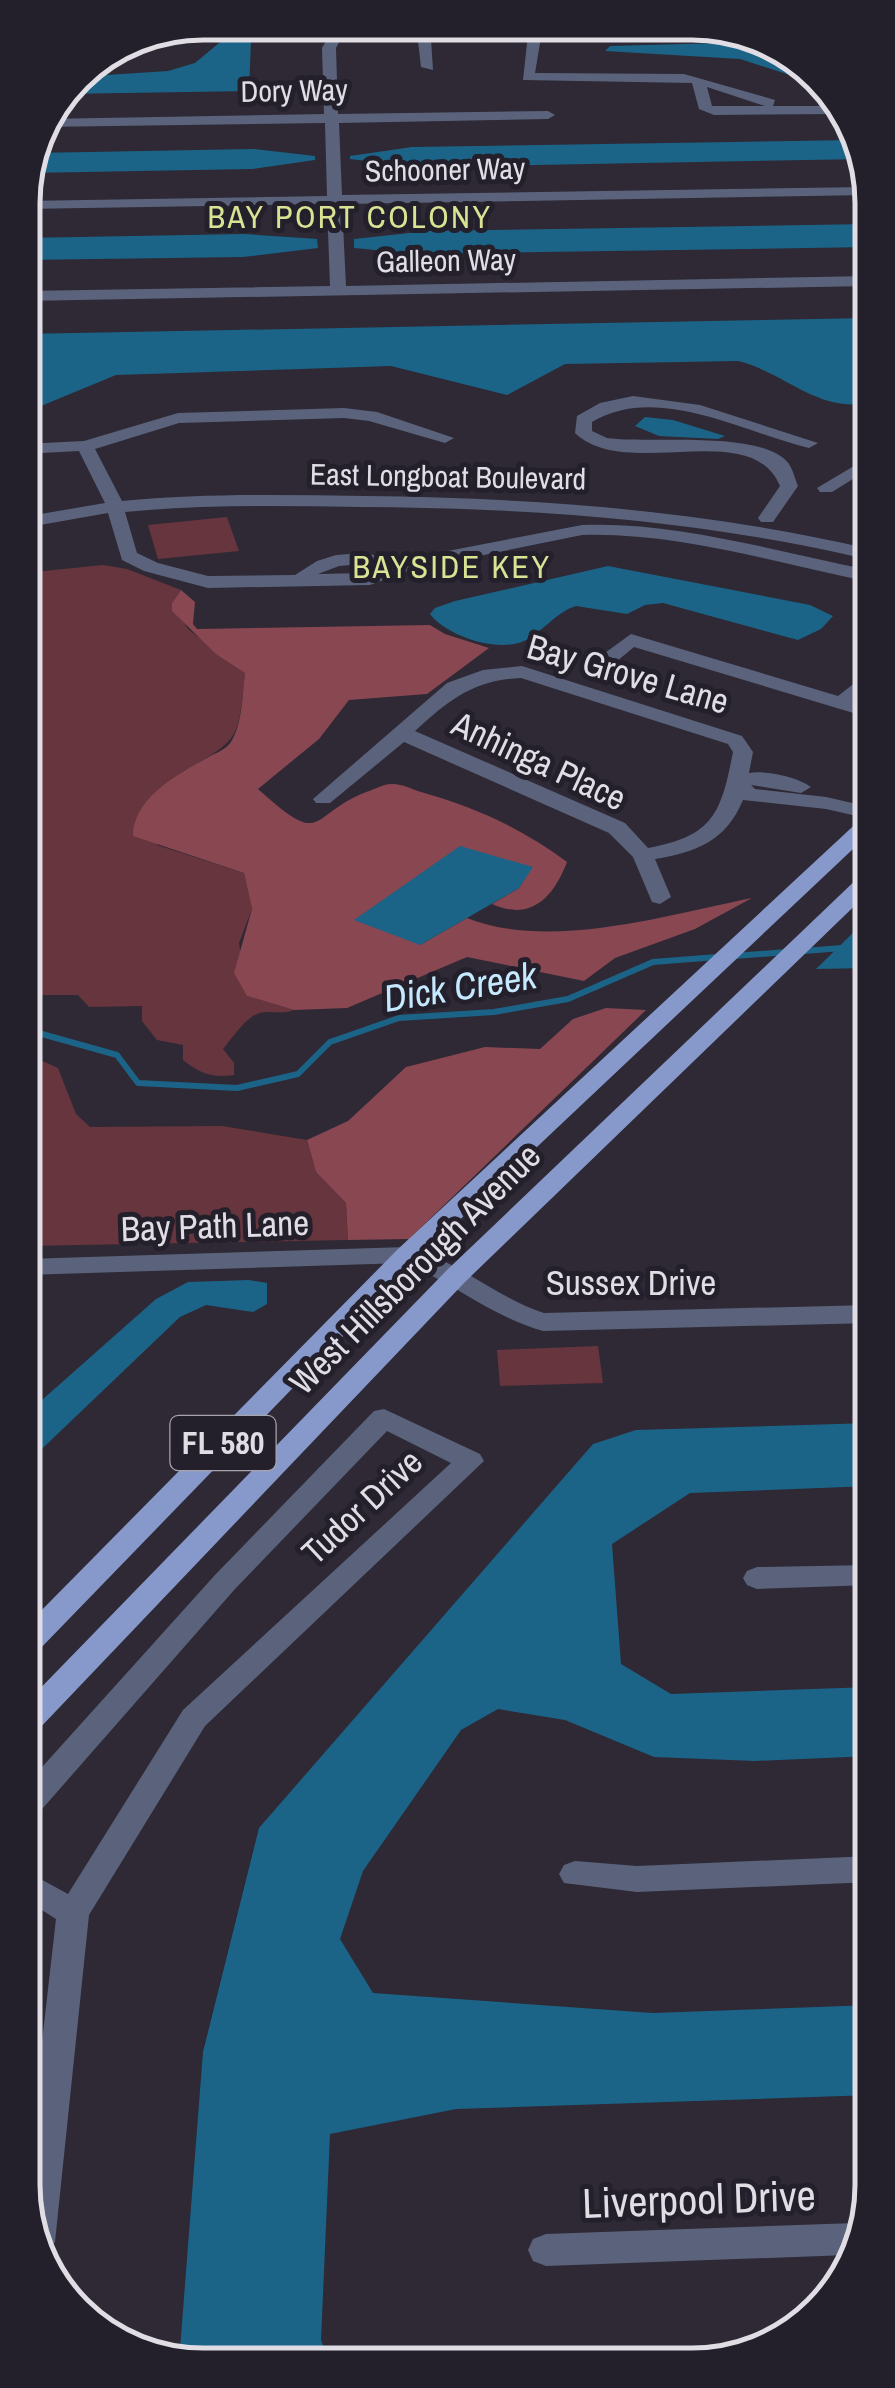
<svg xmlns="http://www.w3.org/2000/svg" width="895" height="2388" viewBox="0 0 895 2388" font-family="'Archivo Narrow',sans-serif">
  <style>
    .green { fill: #67353d }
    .forest { fill: #884751 }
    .water { fill: #1b6487 }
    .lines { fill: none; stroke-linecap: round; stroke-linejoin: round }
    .stream { stroke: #1b6487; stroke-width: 6 }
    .minor { fill: #5a637b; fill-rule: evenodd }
    .major { fill: #8699ca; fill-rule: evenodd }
    .labels { text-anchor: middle; stroke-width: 10; stroke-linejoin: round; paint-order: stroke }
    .far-street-label { font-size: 30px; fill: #e0dde5; stroke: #24202b }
    .far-neighbourhood-label { font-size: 32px; letter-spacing: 2.5px; fill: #dae294; stroke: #24202b }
    .shield { fill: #24202b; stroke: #a8a4ad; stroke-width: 2.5 }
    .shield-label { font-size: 32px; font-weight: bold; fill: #e0dde5 }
    .street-label { font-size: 35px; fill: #e0dde5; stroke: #24202b }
    .water-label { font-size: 38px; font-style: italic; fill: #c5e9ff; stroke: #24202b }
    .near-street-label { font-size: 42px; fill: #e0dde5; stroke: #24202b }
    .rim { fill: none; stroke: #e0dde5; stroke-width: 5 }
  </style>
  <rect width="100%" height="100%" fill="#2e2935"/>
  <g class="green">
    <polygon points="227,517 239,551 158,559 148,525"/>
    <path d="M103,565L127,569L181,590L172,603L188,629L245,673C238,740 241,739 182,772L157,845L244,873L252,909L239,943L247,996L294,1010C281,1015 272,1010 260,1013C246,1016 232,1039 223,1049L234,1063V1075C212,1078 201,1074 183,1060V1045L157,1040L142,1021V1006L89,1007L78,995H24V573Z"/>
    <polygon points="24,1053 58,1068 76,1114 90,1127 222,1126 307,1140 316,1172 346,1203 348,1240 25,1246"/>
    <polygon points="598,1346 603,1383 500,1386 497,1350"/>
  </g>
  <g class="forest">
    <path d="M181,590L195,602L193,624L197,629L430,625L445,634L489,648L427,694L349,700L319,739L258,789C327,851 306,814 369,791C375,789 384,784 391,784C400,783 412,789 421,792C475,807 523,829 567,862C554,896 532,922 492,904L519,888L532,867L516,863L420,945L467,918C550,951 667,915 752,898L695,929L615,958L584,981L467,957L347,1008L294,1010L247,996L234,973L252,909L244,873L133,836C133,799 176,775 205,759C213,754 226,750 231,742C243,722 242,695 245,673L216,654L172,611V603Z"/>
    <polygon points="606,1008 646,1010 409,1239 348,1240 346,1203 316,1172 307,1140 348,1121 406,1067 485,1047 540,1049 573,1019"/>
  </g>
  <g class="water">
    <polygon points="231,33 251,40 249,91 63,94 76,77 168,71 195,63"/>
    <polygon points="758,42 810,70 815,79 799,78 740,59 605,51 610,46"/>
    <polygon points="854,140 865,159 418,167 350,159 350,156 412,147"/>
    <polygon points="253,149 315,156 315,160 252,169 28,173 33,153"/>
    <polygon points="869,224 869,247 417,254 354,248 354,239 428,231"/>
    <polygon points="244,234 317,239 318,248 243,257 23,260 23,238"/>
    <path d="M869,318V381L860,387L862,404C814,409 783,372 738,361L565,364L507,395L391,366L116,375L41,406L23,405V334Z"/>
    <polygon points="645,417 673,420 725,436 718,439 659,436 635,426"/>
    <path d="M608,566L810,605L833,616L821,629L798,640L663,603L645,605L627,614L576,606C556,612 543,632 524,641C497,653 447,636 430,614L435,608L455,601Z"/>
    <polygon points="460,846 533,867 519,888 420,945 354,920"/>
    <polygon points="860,926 870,926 870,968 816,969"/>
    <polygon points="249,1280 267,1283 267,1304 253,1312 206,1305 180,1317 25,1465 25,1415 156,1299 188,1282"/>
    <polygon points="871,1423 871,1486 690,1493 612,1544 621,1664 671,1694 871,1687 871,1756 755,1761 654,1757 565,1720 498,1709 461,1730 363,1871 340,1939 373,1993 653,2013 872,2005 872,2095 456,2109 330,2134 321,2340 329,2362 179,2362 203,2052 259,1828 593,1444 636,1430"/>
  </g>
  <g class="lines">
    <g class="stream">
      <polyline points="804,951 842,948"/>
      <polyline points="734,956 787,952"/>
      <polyline points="24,1029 117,1055 138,1083 237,1088 298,1074 330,1042 399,1018 494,1012 568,999 653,962 717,957"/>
    </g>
    <g class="minor">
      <polygon points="336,23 349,24 336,48 338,114 548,111 555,115 548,119 339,123 342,195 869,187 869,195 342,204 346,286 869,276 869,286 23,301 23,291 330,286 327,204 23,209 23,201 327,196 325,123 40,127 44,119 324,114 322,48"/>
      <polygon points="416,24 430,24 433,70 421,67"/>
      <path d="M529,25H543L535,73L684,74L775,100L773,106H836L840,114L714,115L699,109L692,83L523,80ZM707,87L765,106H767H712Z"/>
      <path d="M633,396L700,405L818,443L809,448C742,432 657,383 592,422V431L607,438C648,444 764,429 789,464C793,470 795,479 798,486L773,522H761L758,518L780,486C751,416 626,482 575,433L577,416L600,403Z"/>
      <path d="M344,408L377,412L454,438L445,443L369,421L344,418L179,423L95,449L122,501C203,493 284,495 365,496C536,498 703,510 870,549V560C702,520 534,508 362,507C283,506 204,504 125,512L137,553L158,563L208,576L295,575L317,561L336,555L363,553L401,560L582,525C677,521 776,552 870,570V582C776,563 677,532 582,535L410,570L370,585L208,588L144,571L122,560L108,513L23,528V517L105,503L79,451L23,454V444L84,441L178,413ZM363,564L384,567L367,573L318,574L339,566Z"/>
      <polygon points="869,457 869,469 832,492 820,492 817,488"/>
      <polygon points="631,634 838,696 870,671 870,688 856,701 870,706 870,718 634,647 605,671 591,671 591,663"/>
      <path d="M522,666L742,736L753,752L749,773C767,770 798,777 811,787L801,793L751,785L755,789L826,797L870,807V819L826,809L743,800C726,841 697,852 655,859L671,897L660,904L652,902L633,857L609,833L404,742L330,803H316L313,799L447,683L483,670ZM521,678L728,744L733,752C721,814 713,836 648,848L625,823L415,731C449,700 474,680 521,678Z"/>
      <path d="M407,1247C457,1260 495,1297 544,1313L871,1305V1323L543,1331C492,1317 453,1282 404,1263L25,1275V1259Z"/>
      <polygon points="384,1409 480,1454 484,1461 205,1726 89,1915 55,2242 45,2255 26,2221 26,2182 56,1919 26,1900 26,1871 68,1894 183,1710 451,1463 387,1431 235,1589 36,1816 25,1819 25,1786 215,1575 374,1411"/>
      <polygon points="871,1565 871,1585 757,1589 747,1585 743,1578 747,1571 757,1567"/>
      <polygon points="872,1856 872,1882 637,1892 564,1883 559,1874 564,1865 575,1861 637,1866"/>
      <polygon points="855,2223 860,2225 848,2255 546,2266 533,2261 528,2250 533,2239 546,2234"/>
    </g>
    <g class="major">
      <polygon points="870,815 870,833 416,1261 35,1654 25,1657 25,1627 398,1249 863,817"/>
      <polygon points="870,872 870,891 465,1282 36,1732 25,1736 25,1704 447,1270 862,874"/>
    </g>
  </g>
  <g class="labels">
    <g class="far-street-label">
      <text transform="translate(294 91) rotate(-1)" y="10">Dory Way</text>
      <text transform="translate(445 170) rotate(-1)" y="10">Schooner Way</text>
      <text transform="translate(446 261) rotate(-1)" y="10">Galleon Way</text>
      <text transform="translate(448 477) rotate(1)" y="10">East Longboat Boulevard</text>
    </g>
    <g class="far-neighbourhood-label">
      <text x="350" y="228">BAY PORT COLONY</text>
      <text x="452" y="578">BAYSIDE KEY</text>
    </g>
    <rect class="shield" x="170.5" y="1416" width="105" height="54" rx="8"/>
    <g class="shield-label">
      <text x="223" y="1454">FL 580</text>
    </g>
    <g class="street-label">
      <text transform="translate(628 674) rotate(16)" y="12">Bay Grove Lane</text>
      <text transform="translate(539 761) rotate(25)" y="12">Anhinga Place</text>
      <text transform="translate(215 1226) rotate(-2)" y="12">Bay Path Lane</text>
      <text transform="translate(415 1269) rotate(-45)" y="12">West Hillsborough Avenue</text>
      <text x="631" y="1295">Sussex Drive</text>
      <text transform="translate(362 1507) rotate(-43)" y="12">Tudor Drive</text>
    </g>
    <g class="water-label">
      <text transform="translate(460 987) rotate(-9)" y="13">Dick Creek</text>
    </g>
    <g class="near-street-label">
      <text transform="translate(699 2199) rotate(-2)" y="15">Liverpool Drive</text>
    </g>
  </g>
  <path d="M0 0H895V2388H0ZM203 40H692A163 163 0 0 1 855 203V2185A163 163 0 0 1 692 2348H203A163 163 0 0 1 40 2185V203A163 163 0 0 1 203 40Z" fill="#24202b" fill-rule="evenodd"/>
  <path class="rim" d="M203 40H692A163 163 0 0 1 855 203V2185A163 163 0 0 1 692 2348H203A163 163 0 0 1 40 2185V203A163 163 0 0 1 203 40Z"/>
</svg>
